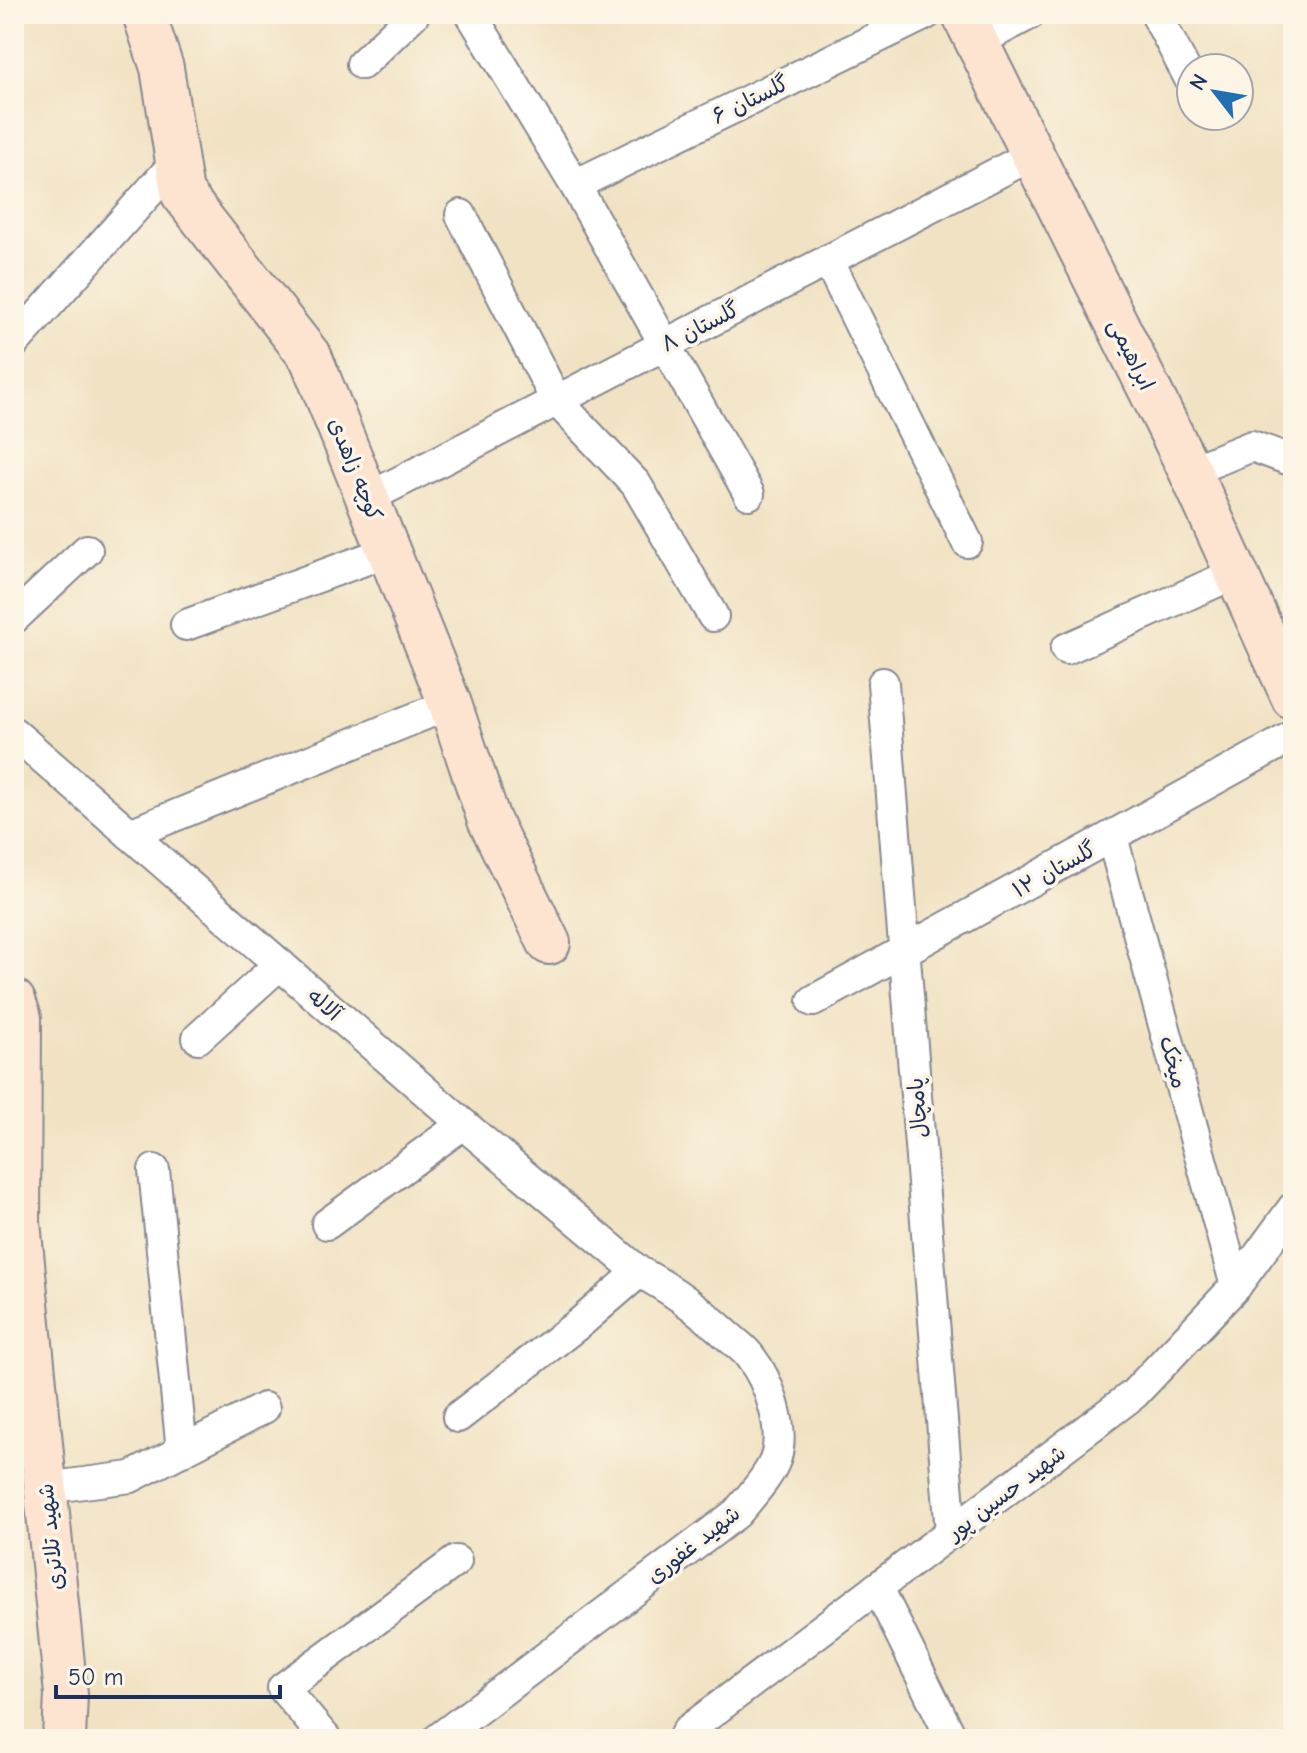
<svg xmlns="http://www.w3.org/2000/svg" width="1307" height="1753" viewBox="0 0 1307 1753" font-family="'Comic Neue','Playpen Sans Arabic',sans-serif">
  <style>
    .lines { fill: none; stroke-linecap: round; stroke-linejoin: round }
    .street-casing { stroke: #868890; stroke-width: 34 }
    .secondary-casing { stroke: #868890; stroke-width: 46 }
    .street { stroke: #fff; stroke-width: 30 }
    .secondary { stroke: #fde4d1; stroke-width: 42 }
    .labels { text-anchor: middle; stroke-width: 7; stroke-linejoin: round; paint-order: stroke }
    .street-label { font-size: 22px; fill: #1b2f5e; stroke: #fcf5e5 }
  </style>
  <rect width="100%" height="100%" fill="#fcf5e5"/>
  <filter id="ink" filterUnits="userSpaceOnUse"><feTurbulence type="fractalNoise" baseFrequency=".0125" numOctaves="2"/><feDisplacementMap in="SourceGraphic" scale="16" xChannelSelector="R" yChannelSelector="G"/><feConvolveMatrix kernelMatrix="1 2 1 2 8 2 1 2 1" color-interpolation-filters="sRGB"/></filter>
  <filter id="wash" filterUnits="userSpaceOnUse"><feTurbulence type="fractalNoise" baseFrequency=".006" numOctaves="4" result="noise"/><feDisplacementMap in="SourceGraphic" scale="32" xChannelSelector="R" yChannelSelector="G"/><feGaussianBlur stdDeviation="1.8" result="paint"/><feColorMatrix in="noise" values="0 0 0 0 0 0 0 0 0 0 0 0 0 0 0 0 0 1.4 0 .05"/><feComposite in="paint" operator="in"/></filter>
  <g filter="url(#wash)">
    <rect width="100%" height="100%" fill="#f1e2c3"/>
  </g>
  <g filter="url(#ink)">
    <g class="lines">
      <g class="street-casing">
        <g id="street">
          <polyline points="471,14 575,185 749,494"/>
          <polyline points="1156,14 1191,81"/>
          <polyline points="977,42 1030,14"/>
          <polyline points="362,64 414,14"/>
          <polyline points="575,185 926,14"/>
          <polyline points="461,215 556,400 636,484 713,616"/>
          <polyline points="828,260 967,542"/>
          <polyline points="14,343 177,161"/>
          <polyline points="1190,471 1252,446 1293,461"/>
          <polyline points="368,498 1032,155"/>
          <polyline points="14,618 87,550"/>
          <polyline points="186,625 389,551"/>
          <polyline points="1066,649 1236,573"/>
          <polyline points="883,683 951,1533"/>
          <path d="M14,733L463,1124L639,1272C673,1289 701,1311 729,1337C736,1343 746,1350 751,1358C769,1381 785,1428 776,1457C771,1475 749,1498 737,1513L438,1739"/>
          <polyline points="130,834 450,704"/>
          <polyline points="1112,837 1236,1286"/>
          <polyline points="813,1001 1293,736"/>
          <polyline points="198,1038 280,964"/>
          <polyline points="154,1170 182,1451"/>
          <polyline points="327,1224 463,1124"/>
          <polyline points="458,1417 581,1322 639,1272"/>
          <polyline points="45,1488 131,1477 264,1408"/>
          <polyline points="878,1588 952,1739"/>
          <polyline points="326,1739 283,1688 456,1561"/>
          <polyline points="683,1739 687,1731 1134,1394 1236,1286 1293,1208"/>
        </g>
      </g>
      <g class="secondary-casing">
        <g id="secondary">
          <polyline points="144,14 162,68 182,193 311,358 450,704 489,820 549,943"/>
          <polyline points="963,14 1190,471 1293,698"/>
          <polyline points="14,1001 20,1018 19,1223 66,1694 64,1739"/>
        </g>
      </g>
      <use href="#street" class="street"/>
      <use href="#secondary" class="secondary"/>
    </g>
  </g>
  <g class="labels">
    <g class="street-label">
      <text transform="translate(750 99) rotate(-26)" y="8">گلستان ۶</text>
      <text transform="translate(700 326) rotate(-27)" y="8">گلستان ۸</text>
      <text transform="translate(1132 354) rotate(64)" y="8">ابراهیمی</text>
      <text transform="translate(356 469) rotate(68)" y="8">کوچه زاهدی</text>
      <text transform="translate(1054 869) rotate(-29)" y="8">گلستان ۱۲</text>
      <text transform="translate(325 1004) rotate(41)" y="8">آلاله</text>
      <text transform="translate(1174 1062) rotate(75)" y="8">میخک</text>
      <text transform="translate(917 1108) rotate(-95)" y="8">پامچال</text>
      <text transform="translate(1006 1492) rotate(-37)" y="8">شهید حسین پور</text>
      <text transform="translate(50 1537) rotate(-96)" y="8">شهید تلاتری</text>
      <text transform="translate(693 1544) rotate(-38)" y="8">شهید غفوری</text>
    </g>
  </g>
  <rect width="1307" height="1753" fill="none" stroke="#fcf5e5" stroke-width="48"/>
  <g transform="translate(1215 92) rotate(301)"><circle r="38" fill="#fcf5e5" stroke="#a2a6af" stroke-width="2"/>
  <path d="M0-6L14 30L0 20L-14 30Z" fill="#1f6fb2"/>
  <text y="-12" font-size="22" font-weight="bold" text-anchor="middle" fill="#1b2f5e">N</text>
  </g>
  <path d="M56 1685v12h224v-12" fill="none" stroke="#1b2f5e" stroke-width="4"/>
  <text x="68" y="1685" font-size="24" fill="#1b2f5e" stroke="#fcf5e5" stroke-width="6" paint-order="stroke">50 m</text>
</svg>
